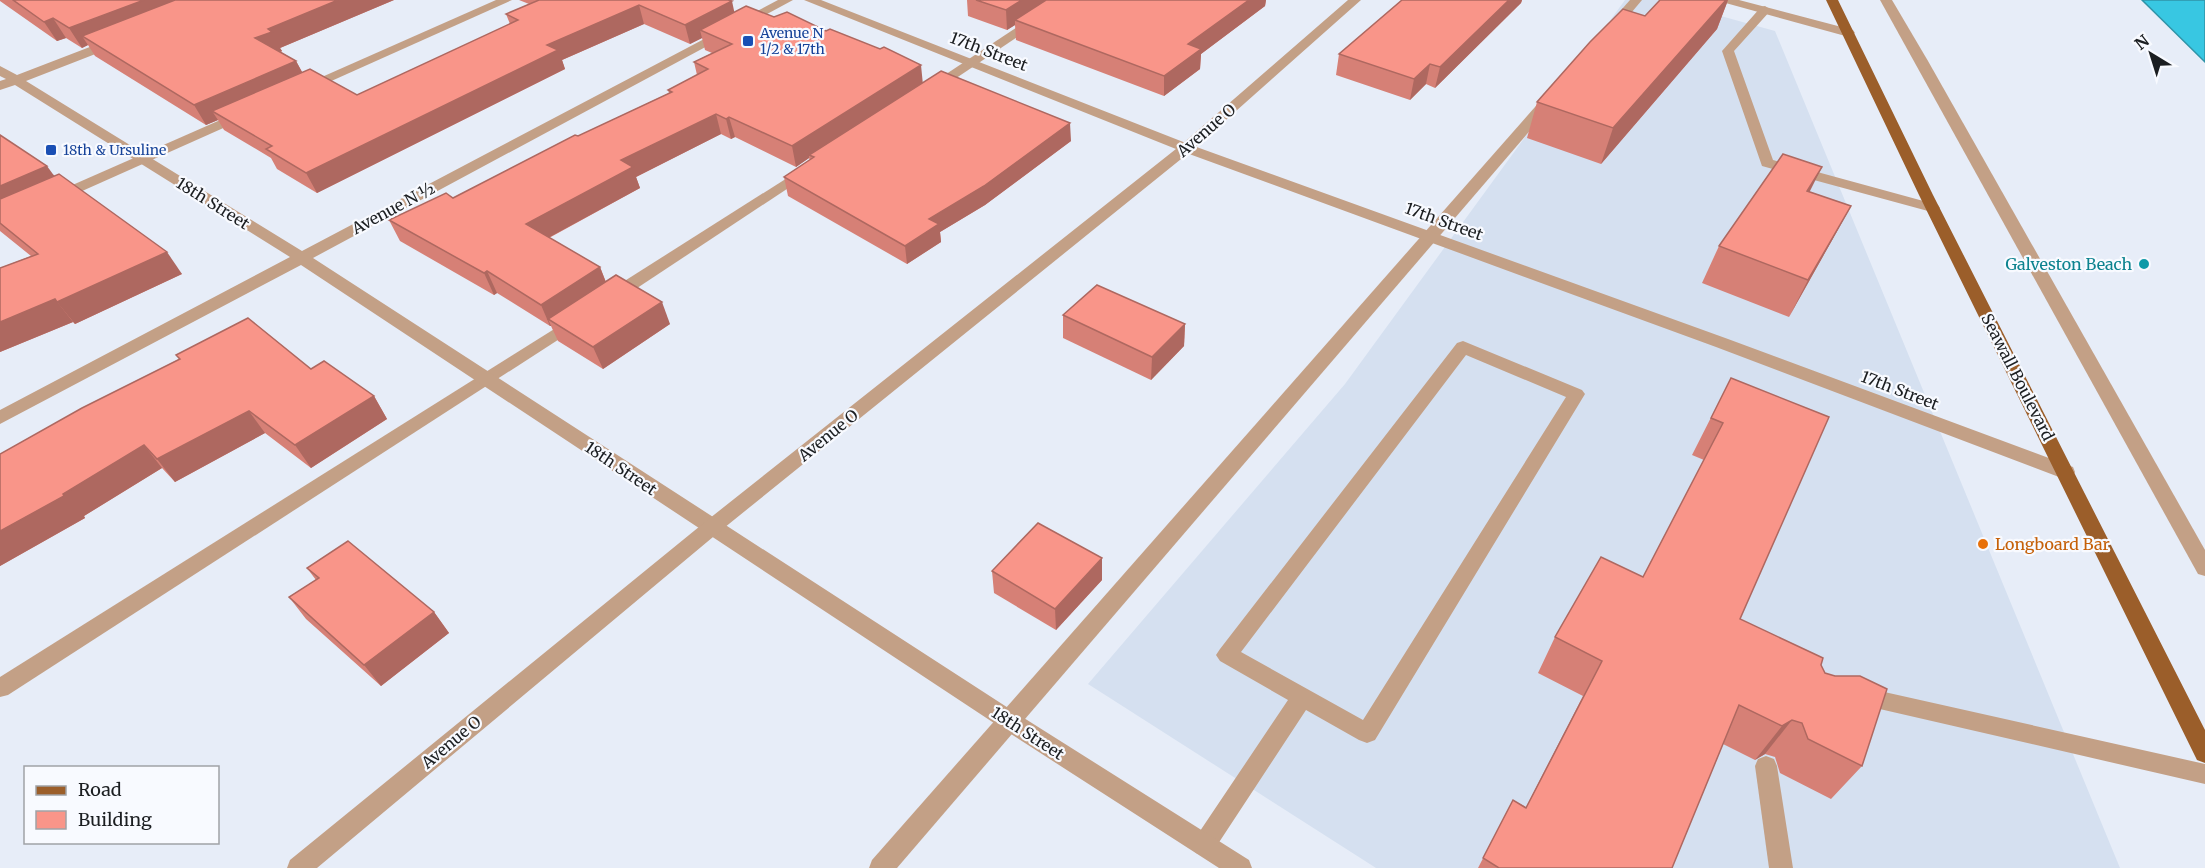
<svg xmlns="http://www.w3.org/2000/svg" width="2205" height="868" viewBox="0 0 2205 868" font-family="Merriweather,serif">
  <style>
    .built { fill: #d5e0f0 }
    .water { fill: #38c7e2; stroke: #2f94a8; stroke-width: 1.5 }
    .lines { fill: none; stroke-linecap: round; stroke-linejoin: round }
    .service { fill: #c3a086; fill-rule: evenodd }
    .pedestrian { fill: #c3a086; fill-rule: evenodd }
    .minor { fill: #c3a086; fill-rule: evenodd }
    .tertiary { fill: #c3a086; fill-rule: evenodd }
    .primary { fill: #9b5e2a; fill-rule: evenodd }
    .wall { fill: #d68076 }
    .shaded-wall { fill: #ae6860 }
    .building { fill: #f99589; stroke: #ae6860; stroke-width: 1.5 }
    .transit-dot { fill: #1a4fb4; stroke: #f8faff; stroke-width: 2 }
    .culture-dot { fill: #0f9aa8; stroke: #f8faff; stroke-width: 2 }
    .food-dot { fill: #e8710a; stroke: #f8faff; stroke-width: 2 }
    .labels { text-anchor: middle; stroke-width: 4.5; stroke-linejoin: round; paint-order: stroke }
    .far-transit-label { font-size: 14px; fill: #164399; stroke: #f8faff; text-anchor: start }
    .street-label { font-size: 16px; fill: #1b1e21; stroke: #f8faff }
    .culture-label { font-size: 16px; fill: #0d838f; stroke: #f8faff; text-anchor: end }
    .food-label { font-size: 16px; fill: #c56008; stroke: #f8faff; text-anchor: start }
  </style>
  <rect width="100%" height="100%" fill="#e7edf8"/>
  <polygon class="built" points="1625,0 1663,0 1775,31 2120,868 1376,868 1088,684 1345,384"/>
  <polygon class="water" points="2142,0 2205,0 2205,62"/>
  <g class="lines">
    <g class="service">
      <polygon points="496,0 512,0 309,91 299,91 297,88"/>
      <polygon points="1058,0 1072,0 937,91 927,91 925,88"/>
      <polygon points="1630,0 1642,0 1615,32 1607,32 1607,26"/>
      <polygon points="1765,6 1771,10 1734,51 1773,160 1938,205 1940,208 1938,211 1928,211 1762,166 1722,51 1761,7"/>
      <polygon points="1547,98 1552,99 1554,102 1552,105 897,868 869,868 872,860 1542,99"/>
      <polygon points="243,110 250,114 248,117 62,200 52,200 50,197 52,194"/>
      <polygon points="806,166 813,170 811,173 616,302 604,302 602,298 604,294"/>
      <polygon points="575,316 581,317 583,321 581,325 8,695 0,697 0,677"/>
      <path d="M1463,341L1582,390L1585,394L1375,740L1367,743L1359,740L1306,710L1212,853L1204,856L1196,853L1192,845L1196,837L1288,700L1220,661L1216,655L1220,649L1457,343ZM1466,355L1566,397L1363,720L1241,652Z"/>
      <polygon points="1860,689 1871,689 2205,764 2205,784 1871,707 1852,705 1849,698 1852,691"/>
      <polygon points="1766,756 1774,759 1777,766 1793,868 1769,868 1755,766 1758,759"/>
    </g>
    <polygon class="pedestrian" points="1880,0 1892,0 1928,61 2205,550 2205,576 2198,574"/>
    <g class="minor">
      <polygon points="778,0 793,0 313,258 1016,713 1249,860 1252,868 1219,868 1000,727 301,265 0,424 0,410 290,257 15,85 0,90 0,81 6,79 0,76 0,66 17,75 108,40 116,40 118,43 116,46 26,81 302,251"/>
      <polygon points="804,0 821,0 1191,145 1728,339 2073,467 2075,472 2073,477 2066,479 2059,477 1716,347 1181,151"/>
      <polygon points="1720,0 1739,0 1853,30 1855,33 1849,37 1722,2"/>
    </g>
    <polygon class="tertiary" points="1348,0 1361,0 1191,151 719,532 317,868 287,868 290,860 705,522 1181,145"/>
    <polygon class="primary" points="1826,0 1838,0 1933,195 2205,730 2205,763 2197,760 1919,195"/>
  </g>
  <g class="wall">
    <polygon points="0,0 394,0 280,48 282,51 281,52 296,61 302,72 357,95 510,24 506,14 529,4 519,0 728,0 734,12 923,83 1071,141 985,205 940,232 941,242 907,264 788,196 784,177 810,160 809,158 796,167 735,137 731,139 721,134 636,177 640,188 549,238 600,267 606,282 670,324 603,369 558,341 551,326 550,326 497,293 494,295 400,241 389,220 453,198 578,136 669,93 668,90 697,75 694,62 712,53 705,50 702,38 690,44 644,24 562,60 565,69 317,193 277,169 271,158 224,130 218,120 206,125 95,56 88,45 82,48 66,38 57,41 0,1"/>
    <polygon points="967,0 1266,0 1265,6 1201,54 1200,69 1164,96 1016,40 1015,25 1007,30 968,16"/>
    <polygon points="1402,0 1522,0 1521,3 1435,88 1426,84 1410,100 1336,75 1339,54"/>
    <polygon points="1660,0 1728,0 1717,29 1601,164 1527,138 1537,102 1645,16"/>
    <polygon points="0,135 55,176 182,274 75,324 73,322 0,352 0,268 31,256 0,231"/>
    <polygon points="1810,192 1851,206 1831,242 1789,317 1702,283 1719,246"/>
    <polygon points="1063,315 1185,324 1184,346 1151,380 1063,338"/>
    <polygon points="176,355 311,369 374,396 387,419 311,468 265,433 175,482 162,468 84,516 85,518 0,566 0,454 179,359"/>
    <polygon points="1731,378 1740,619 1821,665 1862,766 1831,799 1780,773 1775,757 1765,754 1755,760 1723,744 1672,868 1478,868 1513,800 1526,807 1583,696 1538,673 1555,637 1643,577 1704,460 1692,455"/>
    <polygon points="307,568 434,612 449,633 381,686 306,619 289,597 316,580"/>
    <polygon points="992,571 1102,580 1056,630 994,593"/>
  </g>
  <g class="shaded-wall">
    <polygon points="144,0 206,0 82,36 88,45 82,48 69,28"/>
    <polygon points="338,0 394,0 280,48 282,51 266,57 255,38 268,29"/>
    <polygon points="1022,0 1054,0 1015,20 1015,25 1007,30 1006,10"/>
    <polygon points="1249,0 1266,0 1265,6 1201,54 1200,69 1164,96 1164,76 1188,44"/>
    <polygon points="1509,0 1522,0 1521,3 1435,88 1440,67"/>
    <polygon points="1726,0 1728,0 1717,29 1601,164 1613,128"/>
    <polygon points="732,1 736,20 700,30 702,38 690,44 685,25"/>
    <polygon points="639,5 644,24 562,60 565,69 317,193 306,173 547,45"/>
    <polygon points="53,18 66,38 57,41 44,22"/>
    <polygon points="296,61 307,81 212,111 218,120 206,125 194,105"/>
    <polygon points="1430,64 1426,84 1410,100 1414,79"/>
    <polygon points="921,65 923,85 809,155 809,158 796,167 792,146"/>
    <polygon points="716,114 721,134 636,177 640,188 535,245 526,224 621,160"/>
    <polygon points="729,117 735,137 731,139 726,119"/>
    <polygon points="1070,123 1071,141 985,205 940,232 941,242 907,264 905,246 929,219"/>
    <polygon points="47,166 63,188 0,216 0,186"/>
    <polygon points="1822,167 1804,203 1807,191"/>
    <polygon points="1851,206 1831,242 1789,317 1808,280"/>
    <polygon points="167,252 182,274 75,324 57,302"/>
    <polygon points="600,267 608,288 548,319 551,326 550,326 541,305"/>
    <polygon points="487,271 497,293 494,295 484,273"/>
    <polygon points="55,299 73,322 0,352 0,322"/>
    <polygon points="662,302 670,324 603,369 593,347"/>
    <polygon points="1185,324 1184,346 1151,380 1152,357"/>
    <polygon points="374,396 387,419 311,468 295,445"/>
    <polygon points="249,411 265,433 175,482 157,459"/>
    <polygon points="144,445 162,468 84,516 85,518 0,566 0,531"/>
    <polygon points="1102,558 1102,580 1056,630 1055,609"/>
    <polygon points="434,612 449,633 381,686 364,665"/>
    <polygon points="1792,720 1765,754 1755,760 1782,726"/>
  </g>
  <g class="building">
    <polygon points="13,0 144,0 69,28 53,18 44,22"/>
    <polygon points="175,0 338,0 268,29 272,32 255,38 296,61 194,105 82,36"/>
    <polygon points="539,0 728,0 732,1 685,25 639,5 547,45 558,50 306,173 266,149 272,146 212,111 310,69 357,95 518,20 506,14"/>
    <polygon points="976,0 1022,0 1006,10"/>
    <polygon points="1046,0 1249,0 1188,44 1201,49 1164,76 1015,20"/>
    <polygon points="1402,0 1509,0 1440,67 1430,64 1414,79 1339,54"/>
    <polygon points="1660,0 1726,0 1613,128 1537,102 1590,42 1623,9 1645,16"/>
    <polygon points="746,6 774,17 787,12 826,31 830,29 880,49 884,47 921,65 792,146 729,117 726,119 716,114 621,160 633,167 526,224 600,267 541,305 487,271 484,273 389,220 446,193 453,198 575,135 578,136 672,92 668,90 708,69 694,62 732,44 700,30"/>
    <polygon points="941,71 1070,123 984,186 929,219 939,224 905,246 784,177 814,157 809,155"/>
    <polygon points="0,135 47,166 0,186"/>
    <polygon points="1783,154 1822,167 1807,191 1851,206 1808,280 1719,246"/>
    <polygon points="59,174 167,252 57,302 55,299 0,322 0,268 38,254 0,223 0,199"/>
    <polygon points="616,275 662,302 593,347 548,319"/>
    <polygon points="1097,285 1185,324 1152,357 1063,315"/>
    <polygon points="248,318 311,369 324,361 374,396 295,445 249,411 157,459 144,445 63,494 64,496 0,531 0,454 82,408 180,359 176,355"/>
    <polygon points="1731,378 1829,417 1740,619 1823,658 1821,665 1825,673 1835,676 1860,676 1887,689 1862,766 1808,739 1802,723 1792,720 1782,726 1739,705 1672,868 1499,868 1483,858 1513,800 1526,808 1602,661 1555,637 1601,557 1643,577 1723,423 1711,418"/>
    <polygon points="1038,523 1102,558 1055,609 992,571"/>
    <polygon points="348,541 434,612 364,665 289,597 319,578 307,568"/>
  </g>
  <g class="transit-dot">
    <rect x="742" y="35" width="12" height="12" rx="3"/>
    <rect x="45" y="144" width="12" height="12" rx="3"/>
  </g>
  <circle class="culture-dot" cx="2144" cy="264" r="6"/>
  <circle class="food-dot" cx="1983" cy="544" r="6"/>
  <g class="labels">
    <g class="far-transit-label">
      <text x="760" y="38">Avenue N<tspan x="760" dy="16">1/2 &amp; 17th</tspan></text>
      <text x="63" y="155">18th &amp; Ursuline</text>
    </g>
    <g class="street-label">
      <text transform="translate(989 51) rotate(21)" y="6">17th Street</text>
      <text transform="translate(1206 130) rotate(-41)" y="6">Avenue O</text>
      <text transform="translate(213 203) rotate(32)" y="6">18th Street</text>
      <text transform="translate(393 208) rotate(-28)" y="6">Avenue N ½</text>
      <text transform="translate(1444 221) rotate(20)" y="6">17th Street</text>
      <text transform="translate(2018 377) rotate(63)" y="6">Seawall Boulevard</text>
      <text transform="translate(1900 390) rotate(21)" y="6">17th Street</text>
      <text transform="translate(828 435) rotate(-39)" y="6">Avenue O</text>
      <text transform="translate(621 468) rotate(34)" y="6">18th Street</text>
      <text transform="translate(1028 733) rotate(33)" y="6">18th Street</text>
      <text transform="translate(451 742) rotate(-40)" y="6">Avenue O</text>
    </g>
    <g class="culture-label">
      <text x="2132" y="270">Galveston Beach</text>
    </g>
    <g class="food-label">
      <text x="1995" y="550">Longboard Bar</text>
    </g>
  </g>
  <rect x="24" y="766" width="195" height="78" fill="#f8faff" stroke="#a0a2a6" stroke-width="1.5"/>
  <rect x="36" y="786" width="30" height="9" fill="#9b5e2a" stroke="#a0a2a6" stroke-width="1.5"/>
  <text x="78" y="796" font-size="18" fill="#1b1e21">Road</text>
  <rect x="36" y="811" width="30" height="18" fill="#f99589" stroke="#a0a2a6" stroke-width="1.5"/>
  <text x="78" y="826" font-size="18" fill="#1b1e21">Building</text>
  <g transform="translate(2151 54) rotate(322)" stroke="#f8faff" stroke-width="4.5" paint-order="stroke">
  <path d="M0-4.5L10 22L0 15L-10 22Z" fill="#1b1e21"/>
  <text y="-9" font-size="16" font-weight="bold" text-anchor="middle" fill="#1b1e21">N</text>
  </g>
</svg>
